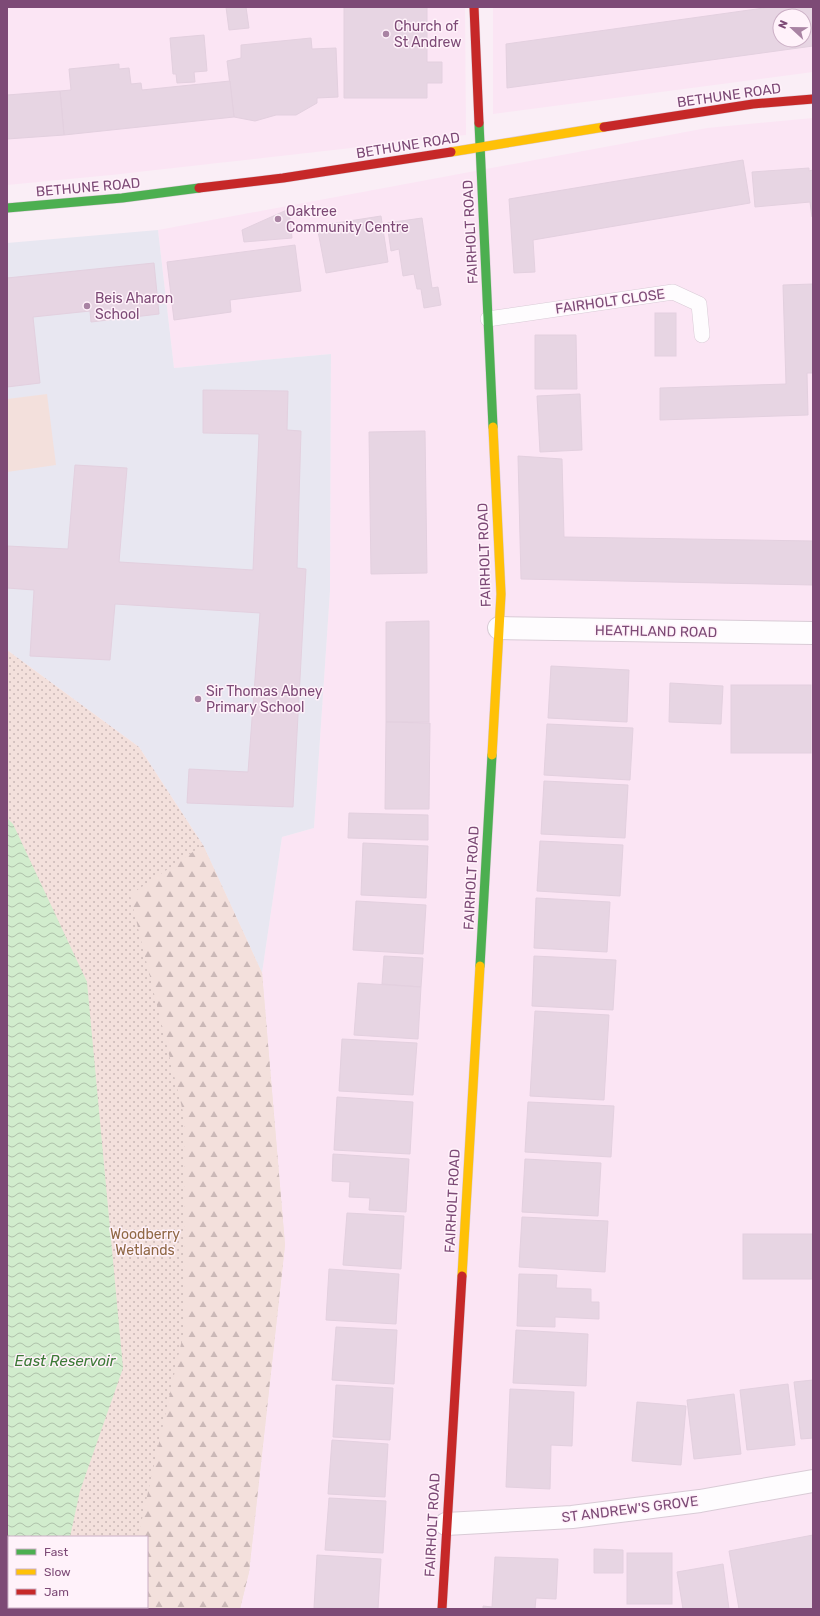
<svg xmlns="http://www.w3.org/2000/svg" width="820" height="1616" viewBox="0 0 820 1616" font-family="Rubik,sans-serif">
  <style>
    .residential { fill: #fbe5f4; fill-rule: evenodd }
    .education { fill: #e8e7f1 }
    .grass { fill: url(#grass-dots); fill-rule: evenodd }
    .forest { fill: url(#forest-firs) }
    .pitch { fill: #f3e0dc }
    .water { fill: url(#water-waves) }
    .building { fill: #e7d5e3; stroke: #e3d0df; fill-rule: evenodd }
    .lines { fill: none; stroke-linecap: round; stroke-linejoin: round }
    .lane-casing { stroke: #d9cbd6; stroke-width: 16 }
    .street-casing { stroke: #d9cbd6; stroke-width: 24 }
    .fast-casing { stroke: #dacbd6; stroke-width: 10 }
    .slow-casing { stroke: #dacbd6; stroke-width: 10 }
    .jam-casing { stroke: #dacbd6; stroke-width: 10 }
    .lane { stroke: #fefcfe; stroke-width: 15 }
    .street { stroke: #fefcfe; stroke-width: 22 }
    .fast { stroke: #4caf50; stroke-width: 9 }
    .slow { stroke: #ffc107; stroke-width: 9 }
    .jam { stroke: #c62828; stroke-width: 9 }
    .poi-dot { fill: #a983a3; stroke: #fff2fa; stroke-width: 1.5 }
    .labels { text-anchor: middle; stroke-width: 3; stroke-linejoin: round; paint-order: stroke }
    .poi-label { font-size: 14px; fill: #7d4a76; stroke: #fff2fa; text-anchor: start }
    .street-label { font-size: 14px; fill: #7d4a76; stroke: #fff2fa }
    .park-label { font-size: 14px; fill: #906845; stroke: #fff2fa }
    .water-label { font-size: 15px; font-style: italic; fill: #3d7b38; stroke: #fff2fa }
  </style>
  <defs>
    <pattern id="grass-dots" width="8" height="8" patternUnits="userSpaceOnUse"><rect width="8" height="8" fill="#f3e0dc"/><path d="M2 2h.1M6 6h.1" fill="none" stroke="#cab8b7" stroke-width="1.8" stroke-linecap="round"/></pattern>
    <pattern id="forest-firs" width="22" height="20" patternUnits="userSpaceOnUse"><rect width="22" height="20" fill="#f3e0dc"/><path d="M5 1l3.5 6h-7zM16 11l3.5 6h-7z" fill="#cab8b7"/></pattern>
    <pattern id="water-waves" width="16" height="10" patternUnits="userSpaceOnUse"><rect width="16" height="10" fill="#d1eccd"/><path d="M0 5q4-4 8 0t8 0" fill="none" stroke="#afc1ab"/></pattern>
  </defs>
  <rect width="100%" height="100%" fill="#faeef6"/>
  <g class="residential">
    <polygon points="7,7 465,7 466,135 111,175 7,185"/>
    <path d="M493,7H813V72L493,114ZM780,16H804V40H780Z"/>
    <polygon points="813,118 813,1609 240,1609 249,1572 285,1245 262,973 282,837 314,828 330,591 331,354 174,368 158,230 707,128"/>
  </g>
  <polygon class="education" points="158,230 174,368 331,354 330,591 314,828 282,837 262,973 203,845 139,747 7,650 7,243"/>
  <path class="grass" d="M7,650L139,747L203,845L262,973L285,1245L249,1572L240,1609H7ZM9,1537H147V1607H9Z"/>
  <polygon class="forest" points="203,845 262,973 285,1245 249,1572 240,1609 116,1609 117,1607 147,1607 147,1537 138,1537 185,1326 184,1116 130,895"/>
  <polygon class="pitch" points="47,394 56,465 7,472 7,399"/>
  <polygon class="water" points="7,818 13,824 87,982 123,1368 80,1491 70,1537 9,1537 9,1607 55,1607 55,1609 7,1609"/>
  <g class="building">
    <polygon points="226,7 246,7 249,28 229,30"/>
    <polygon points="344,7 427,7 427,62 442,62 442,83 427,83 427,98 344,98"/>
    <path d="M771,7H813V46L507,88L506,44ZM780,16H804V40H780Z"/>
    <polygon points="204,35 207,71 194,72 195,82 177,83 176,74 173,74 170,38"/>
    <polygon points="311,38 312,49 336,48 338,97 317,98 317,103 296,115 276,115 255,121 234,117 227,61 241,58 241,45"/>
    <polygon points="119,64 119,69 129,68 131,84 141,83 142,90 230,81 234,117 64,135 60,91 71,90 69,69"/>
    <polygon points="60,91 64,135 7,139 7,95"/>
    <polygon points="743,160 750,203 533,240 535,272 514,273 509,199"/>
    <polygon points="809,168 809,171 813,170 813,217 812,217 810,202 755,207 752,172"/>
    <polygon points="289,209 292,238 244,242 242,230"/>
    <polygon points="381,216 388,262 326,273 317,226"/>
    <polygon points="422,218 432,288 438,287 441,305 424,308 421,289 417,289 414,274 403,276 399,249 391,251 387,223"/>
    <polygon points="295,245 301,291 230,300 231,312 174,320 167,262"/>
    <polygon points="154,263 159,314 91,322 90,311 33,317 40,383 7,387 7,278"/>
    <polygon points="813,284 813,373 807,373 808,415 660,420 660,388 786,384 783,285"/>
    <rect x="655" y="313" width="21" height="43"/>
    <polygon points="535,335 576,335 577,389 535,389"/>
    <polygon points="203,390 288,391 287,430 301,431 297,568 306,569 293,807 187,803 189,769 248,772 260,613 115,604 110,660 30,656 34,590 7,588 7,546 68,549 75,465 127,468 119,562 253,570 259,434 203,433"/>
    <polygon points="580,394 582,450 540,452 537,396"/>
    <polygon points="425,431 427,573 371,574 369,432"/>
    <polygon points="518,456 562,459 564,537 813,541 813,585 521,579"/>
    <polygon points="429,621 429,722 386,722 386,622"/>
    <polygon points="551,666 629,670 627,722 548,718"/>
    <polygon points="670,683 723,686 721,724 669,722"/>
    <rect x="731" y="685" width="80" height="68"/>
    <polygon points="386,722 430,723 429,809 385,809"/>
    <polygon points="547,724 633,728 630,780 544,775"/>
    <polygon points="544,781 628,785 625,838 541,834"/>
    <polygon points="349,813 428,815 428,840 348,838"/>
    <polygon points="540,841 623,845 620,896 537,891"/>
    <polygon points="363,843 428,846 426,898 361,895"/>
    <polygon points="536,898 610,902 607,952 534,948"/>
    <polygon points="356,901 426,905 423,954 353,950"/>
    <polygon points="384,956 423,958 421,987 382,984"/>
    <polygon points="534,956 616,960 613,1010 532,1006"/>
    <polygon points="358,983 421,987 418,1039 354,1035"/>
    <polygon points="535,1011 609,1015 604,1100 530,1096"/>
    <polygon points="342,1039 417,1043 413,1095 339,1091"/>
    <polygon points="337,1097 413,1102 410,1154 334,1150"/>
    <polygon points="528,1102 614,1106 611,1157 525,1152"/>
    <polygon points="333,1154 409,1159 406,1212 369,1210 370,1198 349,1197 350,1182 332,1181"/>
    <polygon points="525,1159 601,1163 598,1216 522,1212"/>
    <polygon points="347,1213 404,1216 401,1269 343,1265"/>
    <polygon points="522,1217 608,1221 605,1272 519,1267"/>
    <rect x="743" y="1234" width="70" height="45"/>
    <polygon points="329,1269 399,1274 396,1324 326,1320"/>
    <polygon points="519,1274 557,1275 556,1288 591,1289 591,1302 599,1302 599,1319 555,1317 555,1327 517,1326"/>
    <polygon points="336,1327 397,1330 394,1384 332,1380"/>
    <polygon points="516,1330 588,1334 586,1386 513,1383"/>
    <polygon points="813,1380 813,1438 801,1439 794,1382"/>
    <polygon points="788,1384 795,1445 747,1450 740,1390"/>
    <polygon points="336,1385 393,1388 390,1440 333,1437"/>
    <polygon points="510,1389 574,1392 572,1446 551,1445 550,1489 506,1487"/>
    <polygon points="734,1394 741,1454 694,1459 687,1400"/>
    <polygon points="637,1402 686,1406 681,1465 632,1461"/>
    <polygon points="332,1440 388,1444 385,1497 328,1494"/>
    <polygon points="329,1498 386,1501 383,1553 325,1550"/>
    <polygon points="813,1535 813,1609 739,1609 729,1551"/>
    <polygon points="594,1549 623,1550 623,1573 594,1573"/>
    <rect x="627" y="1553" width="45" height="51"/>
    <polygon points="317,1555 381,1559 378,1609 314,1608"/>
    <polygon points="495,1557 558,1559 556,1599 536,1598 535,1609 540,1609 483,1609 483,1606 492,1607"/>
    <polygon points="723,1564 729,1609 683,1609 677,1572"/>
  </g>
  <g class="lines">
    <g class="lane-casing">
      <polyline id="lane" points="488,319 673,292 699,304 702,335"/>
    </g>
    <g class="street-casing">
      <g id="street">
        <polyline points="499,628 813,633"/>
        <polyline points="446,1524 572,1517 700,1501 813,1481"/>
      </g>
    </g>
    <g class="fast-casing">
      <g id="fast">
        <polyline points="479,123 493,427"/>
        <polyline points="7,208 122,198 199,188"/>
        <polyline points="480,966 492,755"/>
      </g>
    </g>
    <g class="slow-casing">
      <g id="slow">
        <polyline points="451,152 604,127"/>
        <polyline points="492,755 501,594 493,427"/>
        <polyline points="462,1276 480,966"/>
      </g>
    </g>
    <g class="jam-casing">
      <g id="jam">
        <polyline points="474,7 479,123"/>
        <polyline points="604,127 753,104 813,99"/>
        <polyline points="199,188 283,178 451,152"/>
        <polyline points="442,1609 462,1276"/>
      </g>
    </g>
    <use href="#lane" class="lane"/>
    <use href="#street" class="street"/>
    <use href="#fast" class="fast"/>
    <use href="#slow" class="slow"/>
    <use href="#jam" class="jam"/>
  </g>
  <g class="poi-dot">
    <circle cx="386" cy="34" r="4"/>
    <circle cx="278" cy="219" r="4"/>
    <circle cx="87" cy="306" r="4"/>
    <circle cx="198" cy="699" r="4"/>
  </g>
  <g class="labels">
    <g class="poi-label">
      <text x="394" y="31">Church of<tspan x="394" dy="16">St Andrew</tspan></text>
      <text x="286" y="216">Oaktree<tspan x="286" dy="16">Community Centre</tspan></text>
      <text x="95" y="303">Beis Aharon<tspan x="95" dy="16">School</tspan></text>
      <text x="206" y="696">Sir Thomas Abney<tspan x="206" dy="16">Primary School</tspan></text>
    </g>
    <g class="street-label">
      <text transform="translate(729 95) rotate(-8)" y="5">BETHUNE ROAD</text>
      <text transform="translate(408 145) rotate(-9)" y="5">BETHUNE ROAD</text>
      <text transform="translate(88 187) rotate(-5)" y="5">BETHUNE ROAD</text>
      <text transform="translate(470 232) rotate(-93)" y="5">FAIRHOLT ROAD</text>
      <text transform="translate(610 301) rotate(-8)" y="5">FAIRHOLT CLOSE</text>
      <text transform="translate(484 555) rotate(-92)" y="5">FAIRHOLT ROAD</text>
      <text transform="translate(656 631) rotate(1)" y="5">HEATHLAND ROAD</text>
      <text transform="translate(471 878) rotate(-87)" y="5">FAIRHOLT ROAD</text>
      <text transform="translate(452 1201) rotate(-87)" y="5">FAIRHOLT ROAD</text>
      <text transform="translate(630 1509) rotate(-7)" y="5">ST ANDREW'S GROVE</text>
      <text transform="translate(432 1525) rotate(-87)" y="5">FAIRHOLT ROAD</text>
    </g>
    <g class="park-label">
      <text x="145" y="1239">Woodberry<tspan x="145" dy="16">Wetlands</tspan></text>
    </g>
    <g class="water-label">
      <text x="65" y="1366">East Reservoir</text>
    </g>
  </g>
  <rect width="820" height="1616" fill="none" stroke="#7d4a76" stroke-width="16"/>
  <rect x="8" y="1536" width="140" height="72" fill="#fff2fa" stroke="#cbafc5"/>
  <rect x="16" y="1549" width="20" height="6" fill="#4caf50" stroke="#cbafc5"/>
  <text x="44" y="1556" font-size="12" fill="#7d4a76">Fast</text>
  <rect x="16" y="1569" width="20" height="6" fill="#ffc107" stroke="#cbafc5"/>
  <text x="44" y="1576" font-size="12" fill="#7d4a76">Slow</text>
  <rect x="16" y="1589" width="20" height="6" fill="#c62828" stroke="#cbafc5"/>
  <text x="44" y="1596" font-size="12" fill="#7d4a76">Jam</text>
  <g transform="translate(792 28) rotate(292)"><circle r="19" fill="#fff2fa" stroke="#cbafc5"/>
  <path d="M0-3L7 15L0 10L-7 15Z" fill="#a983a3"/>
  <text y="-6" font-size="11" font-weight="bold" text-anchor="middle" fill="#7d4a76">N</text>
  </g>
</svg>
